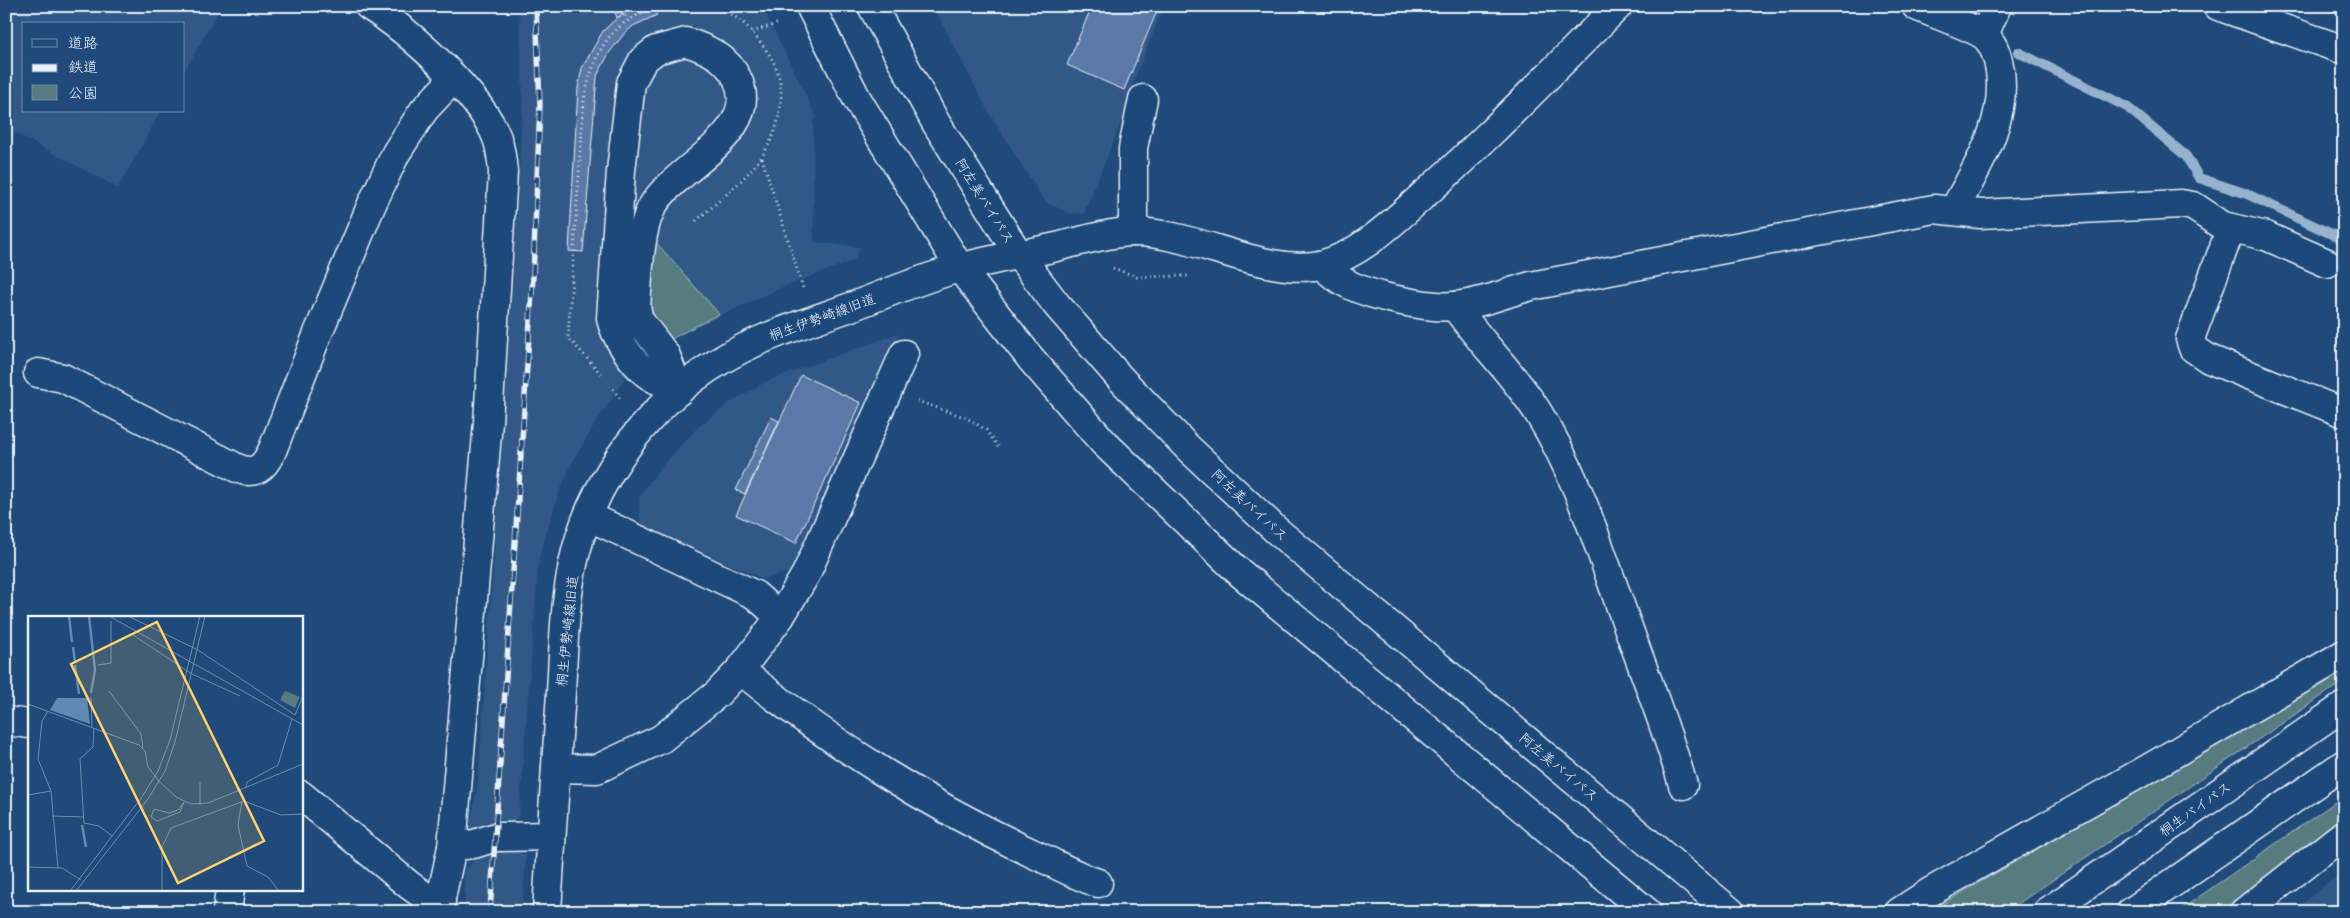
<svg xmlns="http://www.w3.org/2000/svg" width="2350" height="918" viewBox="0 0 2350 918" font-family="Delius,'Klee One',sans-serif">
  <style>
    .built { fill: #315887 }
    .green { fill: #577b80; stroke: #a0b6bc }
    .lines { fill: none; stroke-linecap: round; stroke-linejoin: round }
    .stream { stroke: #96b3cd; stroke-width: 10 }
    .building { fill: #5a79a6; stroke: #e8f1f8 }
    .minor-casing { stroke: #e8f1f8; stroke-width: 31 }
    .major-casing { stroke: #e8f1f8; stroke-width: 31 }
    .highway-casing { stroke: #e8f1f8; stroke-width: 31 }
    .path { stroke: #e8f1f8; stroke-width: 3; stroke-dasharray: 1 4; stroke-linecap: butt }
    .minor { stroke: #1f4a7a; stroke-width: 28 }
    .major { stroke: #1f4a7a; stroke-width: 28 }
    .highway { stroke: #1f4a7a; stroke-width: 28 }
    .rail-casing { stroke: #e8f1f8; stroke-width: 5.5 }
    .rail { stroke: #1f4a7a; stroke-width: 4; stroke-dasharray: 11; stroke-linecap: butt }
    .labels { text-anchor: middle; stroke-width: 4.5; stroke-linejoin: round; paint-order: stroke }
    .street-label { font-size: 14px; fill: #e8f1f8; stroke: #1f4a7a }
    .inset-river { fill: none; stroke: #608ab1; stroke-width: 2.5 }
    .inset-road { fill: none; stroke: #6f8dac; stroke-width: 1 }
    .view { fill: #ffd166; fill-opacity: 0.15; stroke: #ffd166; stroke-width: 2.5 }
    .inset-edge { fill: none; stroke: #e8f1f8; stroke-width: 2.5 }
  </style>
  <rect width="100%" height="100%" fill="#1f4a7a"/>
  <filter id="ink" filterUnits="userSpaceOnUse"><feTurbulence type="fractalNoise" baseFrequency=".02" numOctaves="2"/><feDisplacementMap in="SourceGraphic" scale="10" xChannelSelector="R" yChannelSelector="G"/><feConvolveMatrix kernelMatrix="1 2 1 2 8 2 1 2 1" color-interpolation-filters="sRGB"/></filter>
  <g filter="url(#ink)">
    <g class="built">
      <polygon points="6,6 222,6 184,72 184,24 24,24 24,111 161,111 118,188 6,128"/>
      <polygon points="519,6 762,6 817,118 813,121 814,242 859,247 855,260 783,287 677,335 652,351 627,375 597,421 575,457 559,492 539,558 519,816 512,822 474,832 469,830 478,783 511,311 523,98"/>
      <polygon points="933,6 1164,6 1130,91 1132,96 1084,213 1072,214 1045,202 989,113"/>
      <polygon points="899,333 846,459 791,571 764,579 640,526 639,497 660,468 697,428 728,404 767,381"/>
      <polygon points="506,848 526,854 522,912 465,912 464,871 473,861"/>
      <polygon points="2344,869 2344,912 2292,912 2342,871"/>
    </g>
    <g class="green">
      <polygon points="654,240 719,314 671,339 654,318 649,307"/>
      <polygon points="2344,670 2344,681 2006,912 1929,912"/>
      <polygon points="2344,796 2344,817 2226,912 2177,912"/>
    </g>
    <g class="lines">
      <g class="stream">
        <polyline points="1958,6 1971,12"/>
        <polyline points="2012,9 2013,6"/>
        <polyline points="2018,52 2127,107 2186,156 2199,178 2247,194 2344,240"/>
      </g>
    </g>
    <g class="building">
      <polygon points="613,6 629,6 630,9 617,18"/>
      <polygon points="637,6 653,6 657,15 633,26 624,34 609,53 597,76 583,252 569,251 578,88 582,68 603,31 617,18"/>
      <polygon points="1092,6 1159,6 1124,90 1067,65"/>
      <polygon points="801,375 861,403 796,543 736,515"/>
      <polygon points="771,417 779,421 745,494 736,490"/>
    </g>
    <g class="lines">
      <g class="minor-casing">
        <g id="minor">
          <path d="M369,6C409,31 480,94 497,138C501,149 502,160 503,172L488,422L452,847L438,912"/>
          <path d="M1916,6C1931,13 1976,28 1986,37C1995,46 1998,58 2000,71C2007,123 1977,167 1954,210"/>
          <polyline points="2218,6 2344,50"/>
          <polyline points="1984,35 1997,6"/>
          <path d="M686,42C708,49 726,57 737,78C764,133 673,168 652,207C639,230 638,280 636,308L639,320L666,356L679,391C669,385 657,381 647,374C633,363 614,336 611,318L621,171L631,83L643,60L656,50Z"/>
          <polyline points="2231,228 2190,339 2193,348 2209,359 2344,413"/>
          <polyline points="1133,232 1133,148 1143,99"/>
          <path d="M1322,265C1330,273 1339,280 1350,285C1372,296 1429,309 1454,306C1480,304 1506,293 1531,286L1934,209L1980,214L2181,204L2193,206L2223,226L2266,236L2327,263"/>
          <path d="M1455,306C1481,344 1515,375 1539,414C1577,475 1598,545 1623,613C1643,670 1666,726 1683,785"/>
          <path d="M38,373L63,378L237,468C256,476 264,467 272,451L316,338L371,206L396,153L424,110L454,78"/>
          <polyline points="588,516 755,595 780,617"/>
          <path d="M740,670C834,745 927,804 1036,855C1056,864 1076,876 1098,883"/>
          <polyline points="6,721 29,724"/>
          <polyline points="556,768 597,769 661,739 717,694 740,670 780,617 806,574 904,354"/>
          <polyline points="301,795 409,885 426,897 441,902"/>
          <polyline points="452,847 474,844 496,837 551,836"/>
          <polyline points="227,912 230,889"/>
          <path d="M547,912C551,844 555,776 560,708C564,651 563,591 580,537C603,466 656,399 720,361C762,335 810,322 856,305C889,292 922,279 956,269C987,260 1020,255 1052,248C1078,242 1105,233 1132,232C1193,231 1269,279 1324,264C1360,254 1391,224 1418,200C1488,139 1552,71 1618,6"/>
        </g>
      </g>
      <g class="major-casing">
        <g id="major">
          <polyline points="810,6 857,99 960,268 1031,359 1104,443 1239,572 1647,912"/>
          <polyline points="872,6 936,123 1019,255 1056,304 1120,378 1188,448 1276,530 1731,912"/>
        </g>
      </g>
      <g class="highway-casing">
        <g id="highway">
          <polyline points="1899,912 1930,892 2151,767 2344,654"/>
          <polyline points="2047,912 2344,706"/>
          <polyline points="2131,912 2344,764"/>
          <polyline points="2244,912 2344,834"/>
        </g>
      </g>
      <g class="path">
        <polyline points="622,6 626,20"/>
        <polyline points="752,32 779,23"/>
        <polyline points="762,158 803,288"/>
        <path d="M696,221C735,186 778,157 781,100C782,81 777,65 766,50C748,26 743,19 715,6"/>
        <polyline points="1113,268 1137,277 1188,276"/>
        <path d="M601,374L568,337L584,99C596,48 607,26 657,6"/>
        <polyline points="613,389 621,400"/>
        <polyline points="917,401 967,418 986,430 1000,449"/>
      </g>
      <use href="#minor" class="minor"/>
      <use href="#major" class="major"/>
      <use href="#highway" class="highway"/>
      <g class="rail-casing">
        <polyline id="rail" points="490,912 533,277 540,105 536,6"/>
      </g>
      <use href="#rail" class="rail"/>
    </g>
  </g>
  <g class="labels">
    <g class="street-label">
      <text transform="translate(985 201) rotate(58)" y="5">阿左美バイパス</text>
      <text transform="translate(822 317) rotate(-20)" y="5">桐生伊勢崎線旧道</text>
      <text transform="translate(1250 505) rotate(43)" y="5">阿左美バイパス</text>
      <text transform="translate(567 631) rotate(-84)" y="5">桐生伊勢崎線旧道</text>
      <text transform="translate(1559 767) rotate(40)" y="5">阿左美バイパス</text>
      <text transform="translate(2195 809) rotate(-35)" y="5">桐生バイパス</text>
    </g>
  </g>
  <g transform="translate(28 616)">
    <rect width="275" height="275" fill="#1f4a7a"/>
    <path d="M257,75L272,81L267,92L252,84Z" fill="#577b80"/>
    <path d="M29,82H59L62,108L22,94Z" fill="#608ab1"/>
    <path class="inset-river" d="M41,0L44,26M61,0L67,54L63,77M45,31L47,46M47,49L51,78M54,209L58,231"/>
    <path class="inset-road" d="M81,0L275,109M100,0L170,34L267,99M105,19L164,58L212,80M70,49L83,47V5M81,75L113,118L115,132M63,81L64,111M0,88L111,129L117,135L120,151L131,165L148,181L163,188L180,187L275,148M20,95L14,105L10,143L23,175L30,252M267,99L275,80M66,112L65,131L52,143L56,207L71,210L84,220M218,171L219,166L250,149L264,103M0,179L23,175M214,185L210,209L219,250L240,261L251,275M156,186L152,196L129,205L123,201L126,193L141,197L150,194ZM172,189V166M24,200L56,201M0,251L34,252L53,264M42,275L114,181L130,155L142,124L172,0M48,275L120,183L137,155L147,126L177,0M134,275V231L143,212L216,185L253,199L275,198"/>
    <path class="view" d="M129,6L236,225L150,267L43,48Z"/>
    <rect width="275" height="275" class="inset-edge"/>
  </g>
  <rect width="2350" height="918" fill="none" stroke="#1f4a7a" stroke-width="25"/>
  <rect x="12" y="12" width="2325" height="893" fill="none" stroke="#e8f1f8" stroke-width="2" filter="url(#ink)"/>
  <rect x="22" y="22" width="162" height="90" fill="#1f4a7a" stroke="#6f8dac"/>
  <rect x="32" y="39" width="25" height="8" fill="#1f4a7a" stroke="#6f8dac"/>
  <text x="68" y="48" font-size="15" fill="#e8f1f8">道路</text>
  <rect x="32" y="64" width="25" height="8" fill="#e8f1f8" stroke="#6f8dac"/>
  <text x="68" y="72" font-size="15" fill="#e8f1f8">鉄道</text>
  <rect x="32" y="85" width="25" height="15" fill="#577b80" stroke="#6f8dac"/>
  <text x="68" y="98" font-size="15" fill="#e8f1f8">公園</text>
</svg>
